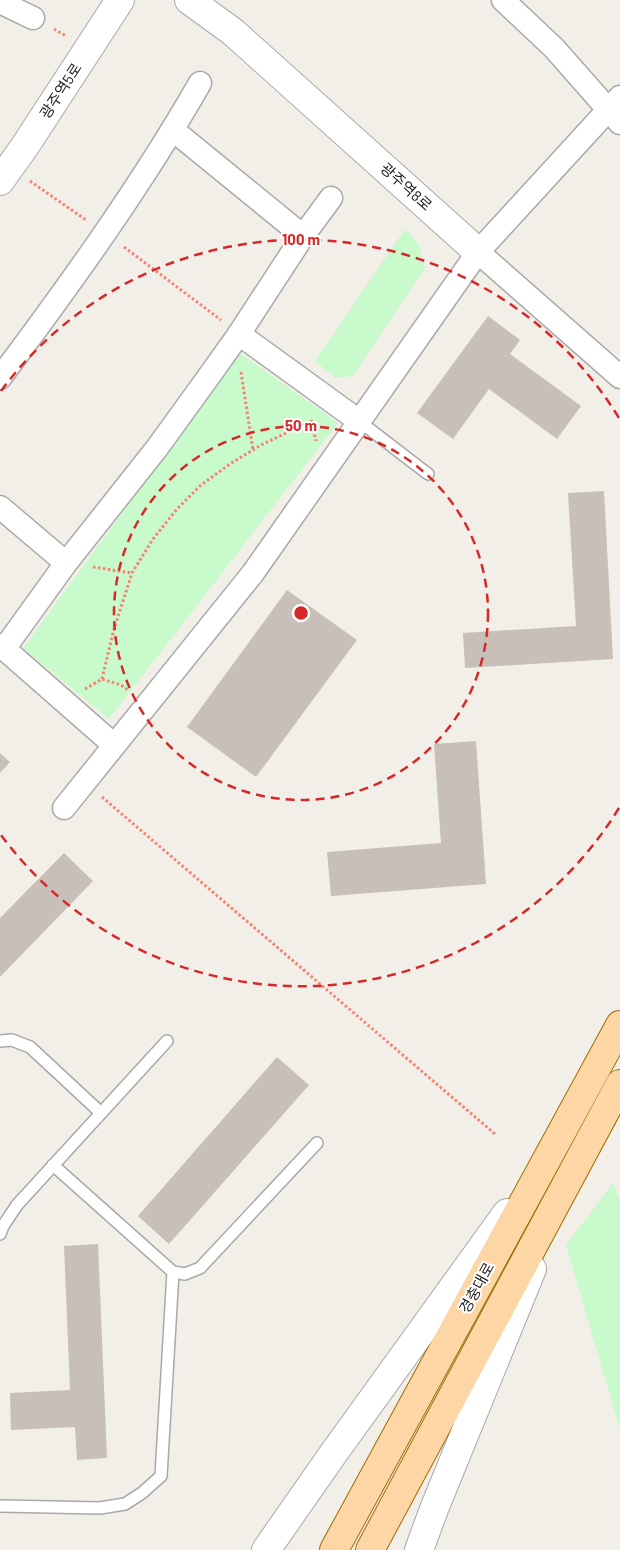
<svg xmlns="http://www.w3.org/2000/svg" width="620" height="1550" viewBox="0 0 620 1550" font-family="Barlow,'Noto Sans KR',sans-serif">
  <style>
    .park { fill: #c8facc }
    .building { fill: #c7bfb8 }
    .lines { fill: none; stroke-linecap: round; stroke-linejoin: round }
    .service-casing { stroke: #a9a9a9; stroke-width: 14 }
    .minor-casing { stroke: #a9a9a9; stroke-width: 25 }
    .tertiary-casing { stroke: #a9a9a9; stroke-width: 30 }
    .primary-casing { stroke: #a06b00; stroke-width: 30 }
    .path { stroke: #fa8072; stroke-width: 3; stroke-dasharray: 2.5 2.5; stroke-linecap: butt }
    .service { stroke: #fff; stroke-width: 11 }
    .minor { stroke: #fff; stroke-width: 22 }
    .tertiary { stroke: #fff; stroke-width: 28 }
    .primary { stroke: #fcd6a4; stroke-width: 28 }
    .ring { fill: none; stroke: #d62828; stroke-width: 2.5; stroke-dasharray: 9 6 }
    .labels { text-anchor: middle; stroke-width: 4; stroke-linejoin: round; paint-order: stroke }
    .street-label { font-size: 15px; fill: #222; stroke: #fff }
    .centre { fill: #d62828; stroke: #fff; stroke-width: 2.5 }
    .ring-label { font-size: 15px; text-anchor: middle; font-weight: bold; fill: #d62828; stroke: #fff; stroke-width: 4; stroke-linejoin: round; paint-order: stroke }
  </style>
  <rect width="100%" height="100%" fill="#f2efe9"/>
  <g class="park">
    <polygon points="405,229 419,245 425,268 353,376 335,378 315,361"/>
    <polygon points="240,353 338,423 109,719 23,648"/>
    <polygon points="613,1183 620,1200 620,1430 566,1245"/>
  </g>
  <g class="building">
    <polygon points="488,316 520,340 510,354 581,406 557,439 489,389 453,439 417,413"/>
    <polygon points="604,491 613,659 465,668 463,633 576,626 568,493"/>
    <polygon points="287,590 357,640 256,777 187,727"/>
    <polygon points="476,741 486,884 331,896 327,852 441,843 434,744"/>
    <polygon points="0,753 10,762 0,773"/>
    <polygon points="64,853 93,881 0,977 0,918"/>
    <polygon points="277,1057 309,1085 169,1244 138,1216"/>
    <polygon points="98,1244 107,1458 77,1460 75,1427 11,1430 10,1393 70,1390 64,1246"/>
  </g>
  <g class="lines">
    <g class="service-casing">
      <g id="service">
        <polyline points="359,421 428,474"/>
        <polyline points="0,1041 12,1040 30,1047 101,1113"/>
        <polyline points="53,1165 173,1272 185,1274 200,1268 317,1143"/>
        <polyline points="0,1234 3,1226 17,1205 167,1041"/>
        <polyline points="0,1506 100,1508 125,1504 142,1493 161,1476 173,1272"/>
      </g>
    </g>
    <g class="minor-casing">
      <g id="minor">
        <polyline points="503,0 554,48 620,123"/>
        <polyline points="0,2 33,18"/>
        <polyline points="173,130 303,236"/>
        <polyline points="478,252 620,377"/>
        <polyline points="239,334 359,421"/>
        <path d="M0,378C71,283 141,186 200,83"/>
        <polyline points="0,507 66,563"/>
        <polyline points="0,645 114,745"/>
        <polyline points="4,649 66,563 157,448 212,372 239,334 303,236 331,198"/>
        <polyline points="64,808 253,573 478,252 620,97"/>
      </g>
    </g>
    <g class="tertiary-casing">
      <g id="tertiary">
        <polyline points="189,0 233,32 478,252"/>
        <polyline points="0,181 25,146 120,0"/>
        <polyline points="266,1550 333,1454 507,1213"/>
        <polyline points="419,1550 434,1509 532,1269"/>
      </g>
    </g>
    <g class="primary-casing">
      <g id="primary">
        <polyline points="334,1550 620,1025"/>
        <polyline points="370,1550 620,1084"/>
      </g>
    </g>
    <g class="path">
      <polyline points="54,29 66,36"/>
      <polyline points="30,181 86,220"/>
      <polyline points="124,247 221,320"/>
      <polyline points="241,372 253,450"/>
      <polyline points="311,420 316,441"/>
      <polyline points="93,567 132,573"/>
      <polyline points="102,679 114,629 132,573 153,539 177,509 201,485 230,464 261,445 311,421"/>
      <polyline points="85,689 102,679 121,685 128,690"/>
      <polyline points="102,797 495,1134"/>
    </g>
    <use href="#service" class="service"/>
    <use href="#minor" class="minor"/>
    <use href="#tertiary" class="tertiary"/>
    <use href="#primary" class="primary"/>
  </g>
  <g class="ring">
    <circle cx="301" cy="613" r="187"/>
    <path d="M619 808A373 373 0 0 1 1 835M1 391A373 373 0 0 1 619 418"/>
  </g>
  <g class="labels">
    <g class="street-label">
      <text transform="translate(61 91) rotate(-57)" y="5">광주역5로</text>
      <text transform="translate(406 187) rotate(42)" y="5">광주역8로</text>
      <text transform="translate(477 1288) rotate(-61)" y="5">경충대로</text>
    </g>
  </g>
  <circle cx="301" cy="613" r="8" class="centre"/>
  <g class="ring-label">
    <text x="301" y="245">100 m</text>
    <text x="301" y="431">50 m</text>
  </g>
</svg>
